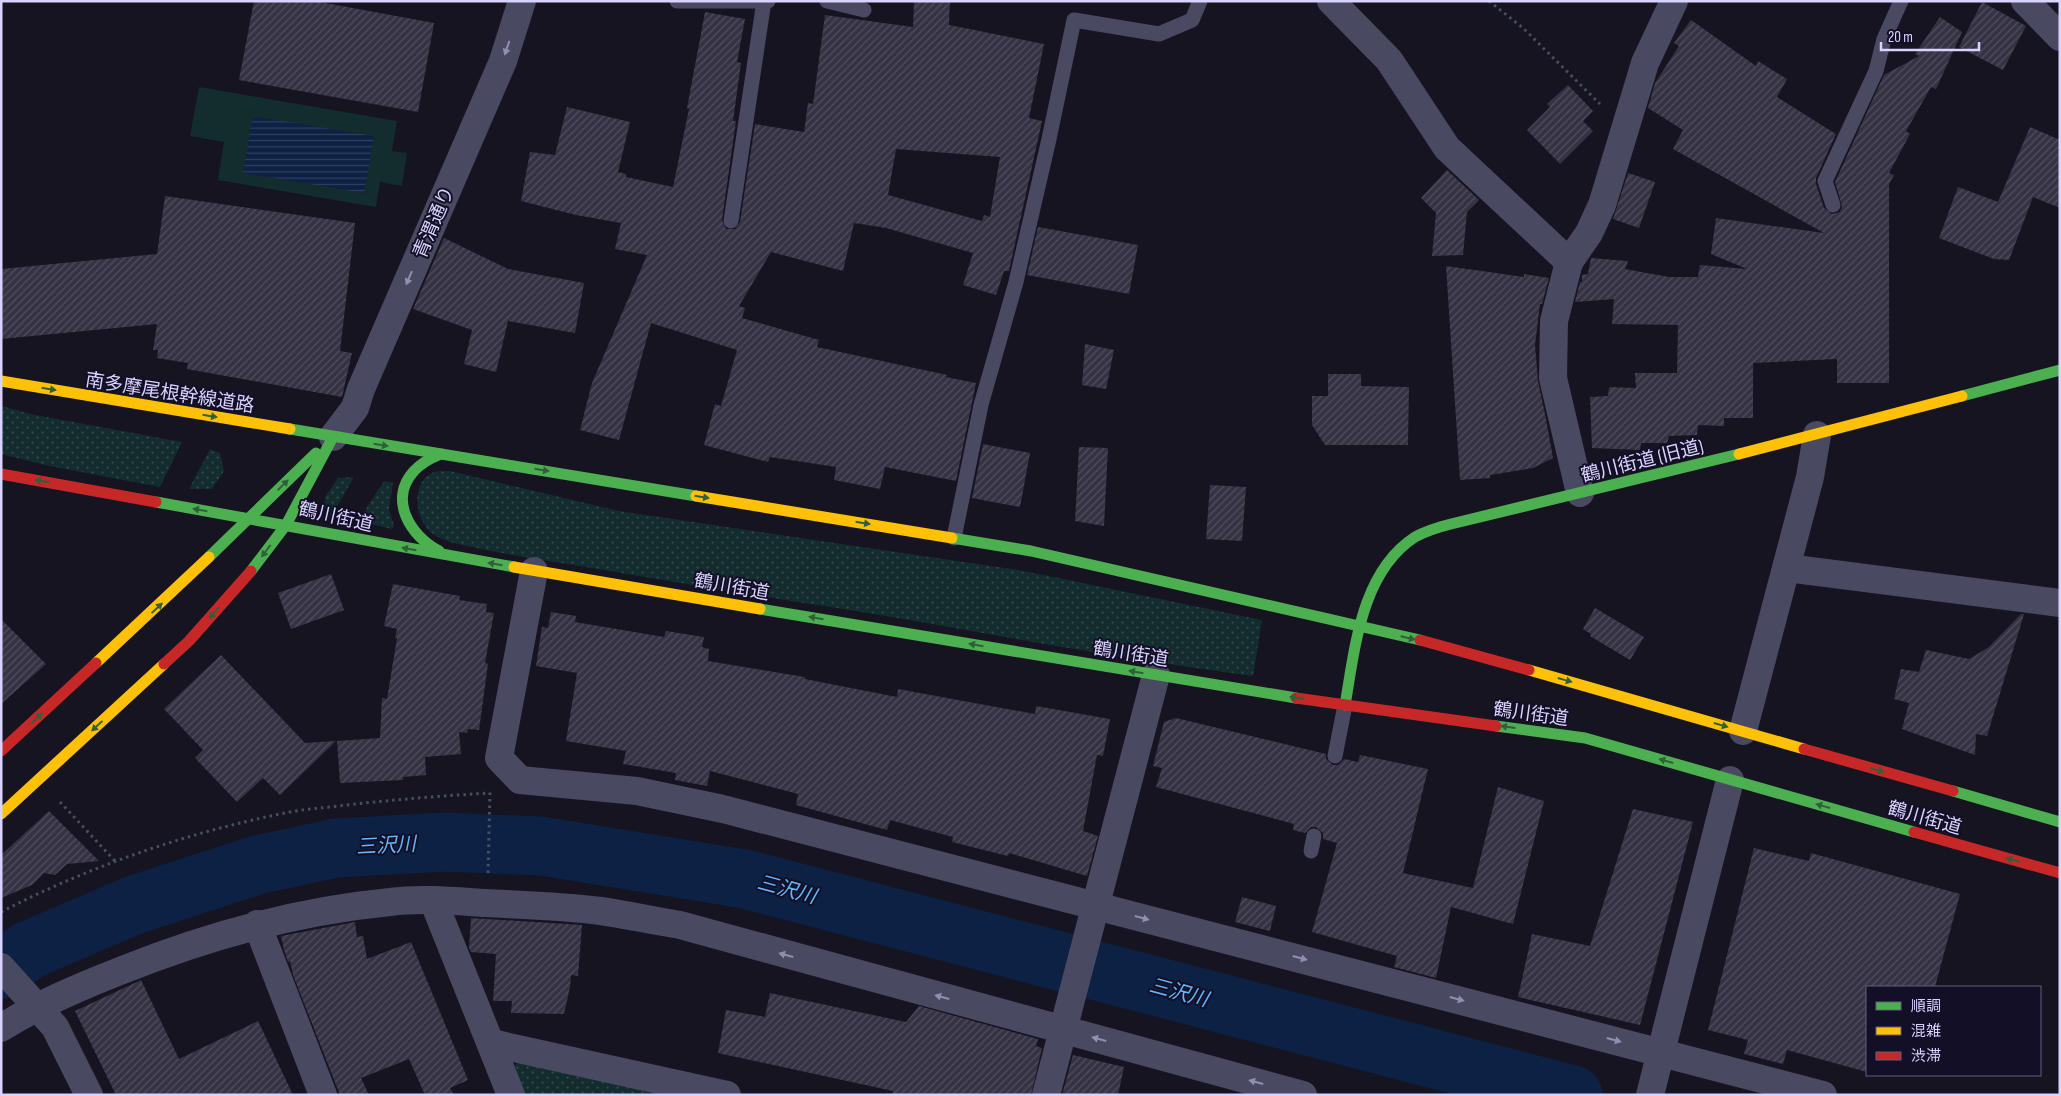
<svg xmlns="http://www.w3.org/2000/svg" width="2061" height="1096" viewBox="0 0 2061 1096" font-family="'Sofia Sans Condensed','Noto Sans JP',sans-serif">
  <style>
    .grass { fill: url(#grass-dots) }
    .pitch { fill: #132c2d }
    .water { fill: url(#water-rules) }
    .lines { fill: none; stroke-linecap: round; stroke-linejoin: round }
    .river { stroke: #0d2144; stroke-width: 59 }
    .building { fill: url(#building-hatch); fill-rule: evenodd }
    .path { stroke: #44505f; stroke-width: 3; stroke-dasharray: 2.5 4; stroke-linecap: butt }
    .lane { stroke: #4a4962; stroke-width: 15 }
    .street { stroke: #4a4962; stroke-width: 28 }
    .fast { stroke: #4caf50; stroke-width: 11 }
    .slow { stroke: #ffc107; stroke-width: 11 }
    .jam { stroke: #c62828; stroke-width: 11 }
    .oneway { fill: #928eb0 }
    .oneway2 { fill: #305f3b }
    .labels { text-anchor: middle; stroke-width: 4; stroke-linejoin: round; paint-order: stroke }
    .street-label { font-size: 19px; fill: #d9d4ff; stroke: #130f26 }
    .water-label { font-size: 20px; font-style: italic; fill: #62b6ff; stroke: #130f26 }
  </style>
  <defs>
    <pattern id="grass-dots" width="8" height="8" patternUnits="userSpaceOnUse" patternTransform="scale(1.25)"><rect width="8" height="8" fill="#132c2d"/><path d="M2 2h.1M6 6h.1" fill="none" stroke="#354a4c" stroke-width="1.8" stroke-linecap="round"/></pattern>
    <pattern id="water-rules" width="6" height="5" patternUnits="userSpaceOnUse" patternTransform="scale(1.25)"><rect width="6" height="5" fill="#0d2144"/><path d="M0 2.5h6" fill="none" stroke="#304060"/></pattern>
    <pattern id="building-hatch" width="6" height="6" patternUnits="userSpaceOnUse" patternTransform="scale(1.25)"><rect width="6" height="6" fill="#343243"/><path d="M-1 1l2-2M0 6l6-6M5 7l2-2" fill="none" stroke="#514f5f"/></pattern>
  </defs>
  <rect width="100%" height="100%" fill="#161421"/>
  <g class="grass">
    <polygon points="1,406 35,415 182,442 160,487 45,465 1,454"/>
    <polygon points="210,449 220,453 224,471 212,489 189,489"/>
    <path d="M438,471H450L619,511L1024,571L1262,620L1253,676C1195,668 1138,660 1081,650C995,636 910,619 824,606C742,593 661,580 580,566C544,560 508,555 472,547C459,544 444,542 433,534C413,520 410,477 438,471Z"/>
    <polygon points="354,477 331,517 324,506 325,497 338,478"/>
    <polygon points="384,481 393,483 389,509 394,526 392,529 358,521"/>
    <polygon points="519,1062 679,1095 523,1095 511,1068"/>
  </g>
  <polygon class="pitch" points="199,87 397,121 392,151 407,153 402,186 380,182 376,207 218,180 224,142 190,136"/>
  <polygon class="water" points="253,116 374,136 364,193 243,173"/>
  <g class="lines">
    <polyline class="river" points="1,969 29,950 134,905 257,865 336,848 444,842 541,846 745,879 1573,1095"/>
  </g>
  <g class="building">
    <polygon points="254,1 315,1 434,23 418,112 239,80"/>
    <path d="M914,1H950L949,25L1044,44L1029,118L1042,121L1009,271H1004L996,295L963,285L973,253L886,228L854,223L843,271L771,252L739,306L745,308L742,318L819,340L817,347L947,375L946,377L976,383L956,481L885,467L880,489L834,480L836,467L770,457L768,462L704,445L715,404L721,406L737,350L651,323L619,440L580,430L592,383L647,255L615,249L621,223L576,215L521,201L530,152L555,155L567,107L630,122L618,172L626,174V177L673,187L689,109L687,108L705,12L745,19L737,62L741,63L733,121H736L722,220L726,229H735L740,222L755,124L804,132L808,103L813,104L825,15L913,27ZM896,149L1000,157L990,217L984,215L982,221L888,195Z"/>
    <polygon points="1982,2 2026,26 2003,70 1959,47"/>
    <polygon points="1940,17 1962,32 1936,89 1931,87 1906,131 1910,134 1889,173 1894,175 1889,184 1889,383 1837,383 1837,359 1753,363 1753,418 1724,418 1724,426 1698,425 1697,435 1669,436 1667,443 1641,443 1640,450 1592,448 1590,397 1608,396 1609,387 1636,388 1635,373 1677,373 1678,325 1612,324 1614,299 1575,302 1580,282 1582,282 1582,275 1588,274 1591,258 1628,261 1625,269 1669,277 1698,277 1700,265 1747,269 1711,254 1716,218 1824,233 1673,149 1683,130 1648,108 1655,83 1679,46 1674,43 1691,20 1756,66 1758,61 1787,79 1777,97 1836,134 1816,178 1816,184 1824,208 1832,214 1840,212 1842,206 1835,182 1884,75 1919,56 1915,54"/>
    <polygon points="1568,85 1593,111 1583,121 1593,131 1560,164 1527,130 1550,107 1547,104"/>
    <polygon points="2030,127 2060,140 2060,208 2033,197 2009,260 1994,259 1939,238 1958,187 1998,202"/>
    <polygon points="1447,170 1479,200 1467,212 1463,255 1432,256 1436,213 1421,198"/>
    <polygon points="1628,173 1655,182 1639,228 1613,219"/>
    <polygon points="165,196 355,223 340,351 352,353 342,397 187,369 188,363 157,358 158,350 153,350 157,324 1,339 1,269 157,254"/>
    <polygon points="1038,227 1138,245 1129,294 1027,275"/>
    <polygon points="444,238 508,269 584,283 575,333 508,321 496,372 464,364 472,330 413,309"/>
    <polygon points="1446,266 1524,277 1524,274 1549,278 1542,304 1540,304 1535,345 1538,381 1546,419 1553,458 1533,468 1490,475 1490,478 1460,480"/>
    <polygon points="1085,344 1114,350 1106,389 1082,385"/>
    <polygon points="1328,374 1361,374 1361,386 1409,387 1408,445 1325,445 1312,425 1312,396 1328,396"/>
    <polygon points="983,444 1030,453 1020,507 972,498"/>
    <polygon points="1079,447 1108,448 1104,526 1075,521"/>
    <polygon points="1210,485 1246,487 1242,541 1206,539"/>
    <polygon points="331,574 344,610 291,629 278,593"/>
    <polygon points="393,584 460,596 459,600 487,604 486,612 494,613 485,663 488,664 479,730 468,729 467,733 459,732 461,754 425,757 426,775 403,777 403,780 340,783 337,741 380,738 382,698 387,699 397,638 395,638 397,629 384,626"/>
    <polygon points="1595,608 1644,637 1630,660 1590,636 1591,634 1583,629"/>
    <polygon points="551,612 576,616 575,622 664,637 666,631 704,637 702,647 709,649 708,661 805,677 805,679 897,697 898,689 1035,714 1036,706 1110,719 1103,756 1097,755 1083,831 1098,836 1087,876 1009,853 1008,856 952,842 953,837 890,820 887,830 796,805 798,794 710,771 707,786 675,780 676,773 623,764 626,751 566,741 577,673 536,666 542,627 548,628"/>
    <polygon points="2021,614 2024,614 1987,736 1976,734 1975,755 1902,729 1909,703 1894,699 1901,669 1919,672 1926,650 1969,659 1989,647"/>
    <polygon points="1,619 46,664 1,704"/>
    <polygon points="221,655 305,743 336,741 280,795 263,778 237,802 195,758 203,750 164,709"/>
    <polygon points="1176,718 1326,754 1326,759 1333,765 1338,765 1344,759 1358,762 1360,755 1428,769 1403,873 1473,888 1498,787 1544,801 1513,924 1451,907 1436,978 1394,967 1397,956 1312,932 1337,843 1323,839 1323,833 1316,827 1311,827 1305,833 1293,830 1294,824 1156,787 1162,768 1153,766 1164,722"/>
    <polygon points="1633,809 1693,822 1640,1025 1518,997 1532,934 1590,946"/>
    <polygon points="49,811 99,861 67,864 55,875 44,873 32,885 1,898 1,855"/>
    <polygon points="1754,848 1809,861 1811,853 1960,894 1935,987 1867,987 1867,1072 1787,1050 1783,1064 1744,1054 1748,1040 1708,1030"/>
    <polygon points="1242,897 1276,906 1270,931 1235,922"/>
    <polygon points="471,918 582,925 578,976 571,975 570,987 564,1014 511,1013 512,1001 493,1001 496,954 471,952 469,948"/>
    <polygon points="355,922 357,937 363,936 367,959 411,942 468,1080 450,1088 454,1095 425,1095 409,1059 361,1078 369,1095 340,1095 293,975 290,961 288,962 284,950 281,936"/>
    <polygon points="141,980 179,1059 258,1021 293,1095 116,1095 75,1011"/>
    <polygon points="770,993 906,1022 919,1006 1038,1039 1036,1046 1042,1048 1031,1095 892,1095 893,1091 718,1053 726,1010 765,1017"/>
    <polygon points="1073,1055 1124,1067 1118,1095 1062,1095"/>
  </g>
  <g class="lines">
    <g class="path">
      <polyline points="1489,1 1523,28 1600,104"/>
      <polyline points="60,802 115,861"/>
      <polyline points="488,873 490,792"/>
      <path d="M1,912C92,865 189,832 290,812C306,809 322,808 338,806C389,800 439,796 489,793"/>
    </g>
    <g class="lane">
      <polyline points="677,1 768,1"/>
      <polyline points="827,1 864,10"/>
      <polyline points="1833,205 1825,181 1876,71 1884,39 1901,1"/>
      <polyline points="731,221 764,1"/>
      <polyline points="954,538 981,405 1016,282 1049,139 1074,20 1159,34 1192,20 1200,1"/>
      <polyline points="1335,756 1345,705"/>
      <polyline points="1311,851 1314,836"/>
    </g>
    <g class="street">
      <polyline points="1331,1 1389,60 1447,148 1569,262"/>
      <polyline points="2025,1 2060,37"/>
      <polyline points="333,437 355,408 361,389 503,61 522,1"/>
      <polyline points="1580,493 1553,378 1554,321 1569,262 1589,233 1602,205 1645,63 1674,1"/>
      <polyline points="1787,568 2060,603"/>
      <polyline points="534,571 499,758 520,780 637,791 723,809 1823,1095"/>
      <polyline points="1743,731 1810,477 1817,435"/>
      <polyline points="433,900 511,1095"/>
      <polyline points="257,924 323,1095"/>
      <polyline points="1,967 55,1027 89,1095"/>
      <path d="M1,1028C39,1004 79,987 120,971C207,936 297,911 390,902C421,898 453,901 485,903C523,905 563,906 601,911C628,915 654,921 680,925L1303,1095"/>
      <polyline points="491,1043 727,1095"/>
      <polyline points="1046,1095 1156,675"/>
      <polyline points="1650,1095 1730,780"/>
    </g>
    <g class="fast">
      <polyline points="1962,396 2060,370"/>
      <polyline points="290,429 696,496"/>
      <polyline points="156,502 514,567"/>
      <polyline points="952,538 1031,551 1420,640"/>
      <path d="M439,551C410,536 388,499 414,471C421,463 431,458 441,454"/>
      <polyline points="209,557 316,453"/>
      <polyline points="251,571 286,525 333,437"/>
      <polyline points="760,609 1296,698"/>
      <path d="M1345,705C1355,648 1361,572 1415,537C1426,531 1439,527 1451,524L1739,454"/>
      <polyline points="1496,726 1585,738 1914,832"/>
      <polyline points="1953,791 2060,822"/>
    </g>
    <g class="slow">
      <polyline points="1,381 290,429"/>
      <polyline points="1739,454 1962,396"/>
      <polyline points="696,496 952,538"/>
      <polyline points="514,567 760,609"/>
      <polyline points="96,663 209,557"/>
      <polyline points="1529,670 1804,749"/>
      <polyline points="1,814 164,664"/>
    </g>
    <g class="jam">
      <polyline points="1,474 156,502"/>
      <polyline points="1420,640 1529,670"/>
      <polyline points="164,664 189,641 251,571"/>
      <polyline points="1296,698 1496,726"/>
      <polyline points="1804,749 1953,791"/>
      <polyline points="1,751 96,663"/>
      <polyline points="1914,832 2060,873"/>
    </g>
  </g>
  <defs><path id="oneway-solid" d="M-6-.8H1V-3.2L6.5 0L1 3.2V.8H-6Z" transform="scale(1.25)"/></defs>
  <g class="oneway">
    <use href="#oneway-solid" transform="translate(507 48) rotate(109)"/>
    <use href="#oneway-solid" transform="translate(409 278) rotate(113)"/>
    <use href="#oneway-solid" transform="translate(1142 918) rotate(15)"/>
    <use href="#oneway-solid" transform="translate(786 955) rotate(-165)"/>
    <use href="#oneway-solid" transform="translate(1300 958) rotate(15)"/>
    <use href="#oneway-solid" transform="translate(942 997) rotate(-165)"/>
    <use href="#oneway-solid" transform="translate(1457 999) rotate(15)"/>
    <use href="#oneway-solid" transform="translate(1099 1039) rotate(-165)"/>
    <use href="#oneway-solid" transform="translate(1614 1040) rotate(15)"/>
    <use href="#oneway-solid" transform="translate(1256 1082) rotate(-165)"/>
  </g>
  <g class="oneway2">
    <use href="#oneway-solid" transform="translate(49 389) rotate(9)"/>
    <use href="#oneway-solid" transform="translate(210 416) rotate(9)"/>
    <use href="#oneway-solid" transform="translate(381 445) rotate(9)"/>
    <use href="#oneway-solid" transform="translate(542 470) rotate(9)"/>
    <use href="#oneway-solid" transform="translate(42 481) rotate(-170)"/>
    <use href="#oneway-solid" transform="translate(283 485) rotate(-44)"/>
    <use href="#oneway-solid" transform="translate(702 497) rotate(9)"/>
    <use href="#oneway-solid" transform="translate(200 510) rotate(-170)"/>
    <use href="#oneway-solid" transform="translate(863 523) rotate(9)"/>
    <use href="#oneway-solid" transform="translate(409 549) rotate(-170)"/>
    <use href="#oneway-solid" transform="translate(266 551) rotate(127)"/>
    <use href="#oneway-solid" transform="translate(495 564) rotate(-170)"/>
    <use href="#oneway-solid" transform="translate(157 608) rotate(-43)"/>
    <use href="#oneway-solid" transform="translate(214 613) rotate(132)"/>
    <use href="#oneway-solid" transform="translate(816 618) rotate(-170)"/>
    <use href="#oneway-solid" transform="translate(1408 638) rotate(13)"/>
    <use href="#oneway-solid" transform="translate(976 645) rotate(-170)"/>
    <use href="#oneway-solid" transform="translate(1136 672) rotate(-170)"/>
    <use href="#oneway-solid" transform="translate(1565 680) rotate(16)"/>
    <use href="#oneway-solid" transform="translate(1297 698) rotate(-172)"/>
    <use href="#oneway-solid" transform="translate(37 718) rotate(-43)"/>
    <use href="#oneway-solid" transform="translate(1721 725) rotate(16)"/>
    <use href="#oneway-solid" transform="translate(97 726) rotate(137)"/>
    <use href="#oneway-solid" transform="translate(1508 727) rotate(-172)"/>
    <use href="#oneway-solid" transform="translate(1666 761) rotate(-164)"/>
    <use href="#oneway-solid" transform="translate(1877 770) rotate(16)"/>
    <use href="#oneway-solid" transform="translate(1823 806) rotate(-164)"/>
    <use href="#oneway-solid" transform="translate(2013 860) rotate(-164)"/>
  </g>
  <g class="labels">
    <g class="street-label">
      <text transform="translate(433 222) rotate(-67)" y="7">青渭通り</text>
      <text transform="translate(170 392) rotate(9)" y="7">南多摩尾根幹線道路</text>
      <text transform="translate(1642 460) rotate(-14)" y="7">鶴川街道 (旧道)</text>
      <text transform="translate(336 516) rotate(13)" y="7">鶴川街道</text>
      <text transform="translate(732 586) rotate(10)" y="7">鶴川街道</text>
      <text transform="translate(1131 653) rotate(9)" y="7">鶴川街道</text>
      <text transform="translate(1531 713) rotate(8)" y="7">鶴川街道</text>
      <text transform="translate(1925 817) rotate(16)" y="7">鶴川街道</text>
    </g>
    <g class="water-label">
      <text transform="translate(386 845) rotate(-3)" y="7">三沢川</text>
      <text transform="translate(787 889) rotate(15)" y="7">三沢川</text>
      <text transform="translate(1179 992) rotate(15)" y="7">三沢川</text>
    </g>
  </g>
  <rect width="2061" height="1096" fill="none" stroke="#d9d4ff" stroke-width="5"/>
  <rect x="1866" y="986" width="175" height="90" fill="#130f26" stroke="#625e7d"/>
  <rect x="1876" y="1002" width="25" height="8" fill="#4caf50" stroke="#625e7d"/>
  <text x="1911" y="1011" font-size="15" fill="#d9d4ff">順調</text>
  <rect x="1876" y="1027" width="25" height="8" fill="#ffc107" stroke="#625e7d"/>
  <text x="1911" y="1036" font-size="15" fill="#d9d4ff">混雑</text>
  <rect x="1876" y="1052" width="25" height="8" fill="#c62828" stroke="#625e7d"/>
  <text x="1911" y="1061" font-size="15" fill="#d9d4ff">渋滞</text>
  <path d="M1881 42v8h98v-8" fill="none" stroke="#d9d4ff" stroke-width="2.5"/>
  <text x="1888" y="42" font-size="15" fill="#d9d4ff" stroke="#130f26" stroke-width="4" paint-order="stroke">20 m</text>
</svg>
